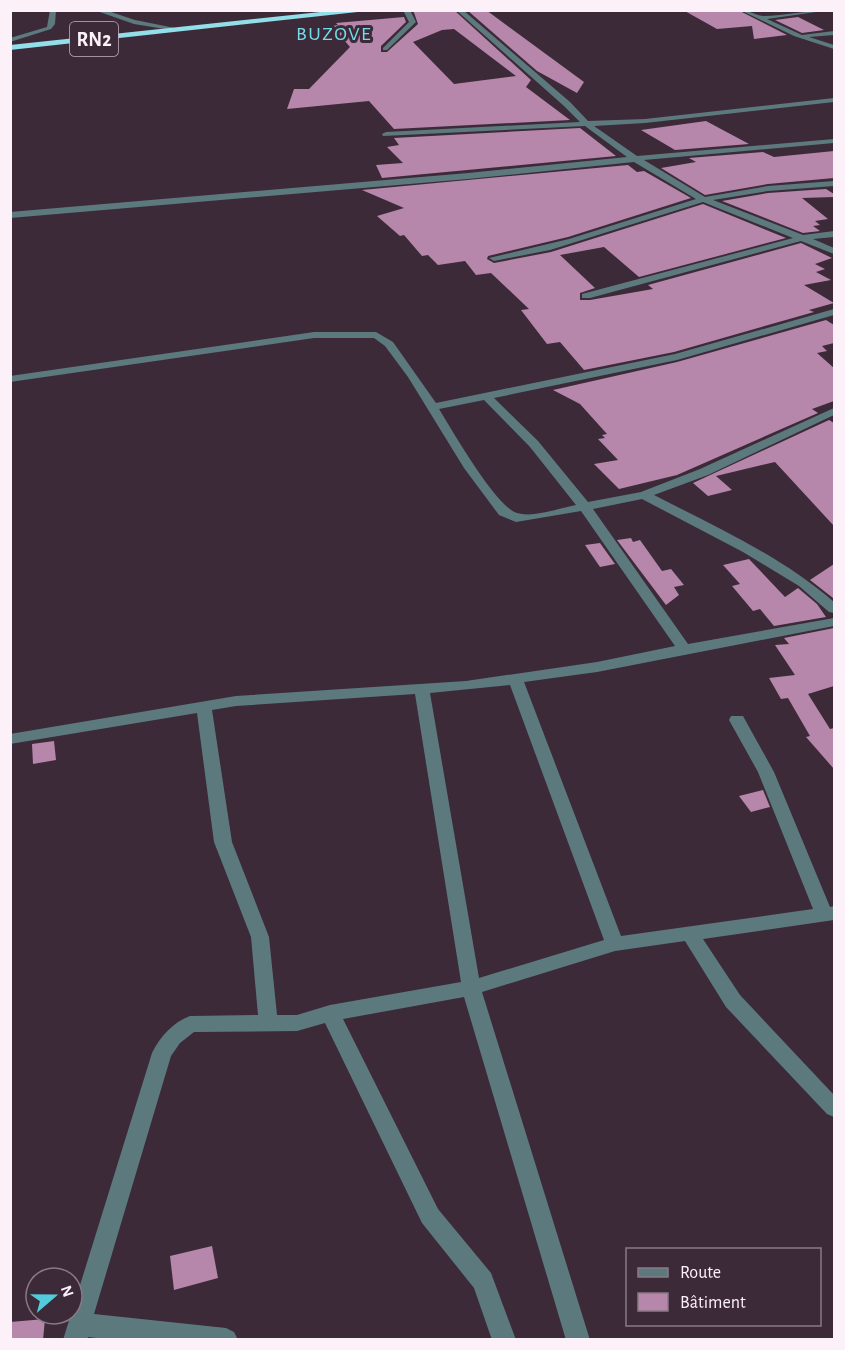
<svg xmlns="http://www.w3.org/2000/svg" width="845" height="1350" viewBox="0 0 845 1350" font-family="'Alegreya Sans',sans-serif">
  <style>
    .building { fill: #b686ab; fill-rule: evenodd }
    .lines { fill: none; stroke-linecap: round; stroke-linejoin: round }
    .street { fill: #5c7a7e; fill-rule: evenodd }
    .highway { fill: #92dee9; fill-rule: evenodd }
    .labels { text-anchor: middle; stroke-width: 6; stroke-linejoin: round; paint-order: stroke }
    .far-quarter-label { font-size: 20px; letter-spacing: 1.5px; fill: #73dceb; stroke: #3c2a38 }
    .shield { fill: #3c2a38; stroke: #c2b5bf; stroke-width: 1.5 }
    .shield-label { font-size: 20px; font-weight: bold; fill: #fcf0f9 }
  </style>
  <rect width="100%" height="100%" fill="#3c2a38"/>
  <g class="building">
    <path d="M413,10H454L531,80L526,87L570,120L394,129L369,101L287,109L294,89H309L350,47L332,26L338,25L336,23L404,17L406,22L381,46V52H387L418,24ZM454,29L483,51L516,76L454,84L413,42L442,30Z"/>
    <polygon points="467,10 486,10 584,82 577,93 537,71"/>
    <polygon points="683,10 738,10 787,35 754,39 752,26 717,29"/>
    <polygon points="798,17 824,30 802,33 775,20"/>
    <polygon points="706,121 749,144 675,150 641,130"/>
    <polygon points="580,128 616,156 382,178 376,165 403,163 387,147 399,145 394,138"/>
    <polygon points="834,151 834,178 768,184 705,195 661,168 696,162 689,158 763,152 774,157"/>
    <polygon points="628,165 637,172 644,171 691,198 568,237 488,256 487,259 494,263 551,252 703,204 786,238 639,277 604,247 560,255 595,288 580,293 580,300 590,300 653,289 648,285 801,243 832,258 815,264 825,269 816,272 831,280 804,285 834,303 809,310 814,312 674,352 584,370 560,342 547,344 521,310 529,309 491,273 476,275 465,261 438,265 428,255 422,256 404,235 400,236 377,216 404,208 362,190"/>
    <polygon points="826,189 834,194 834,197 802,198 828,219 815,221 820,225 813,226 820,231 803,233 722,201 768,193"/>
    <polygon points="826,320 834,325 834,343 822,346 827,351 817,353 834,368 834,401 812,409 818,413 677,475 619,489 594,464 618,460 598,439 605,438 602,435 607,434 580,404 553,390 677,362"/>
    <polygon points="829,420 834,423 834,526 775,462 716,476 732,490 708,496 693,483"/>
    <polygon points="631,538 633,542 640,540 662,571 671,569 684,585 674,587 679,595 666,605 617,540"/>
    <polygon points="600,543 615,564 600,567 585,545"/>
    <polygon points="749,559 785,597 798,588 817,604 826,617 774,626 760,609 753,611 732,586 740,584 723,565"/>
    <polygon points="834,564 834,598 833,598 810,580"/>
    <polygon points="834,628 834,686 808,694 830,729 834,728 834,769 806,737 810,736 788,698 781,699 769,678 795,675 775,645 789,644 784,638"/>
    <polygon points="54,741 56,760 33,764 32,744"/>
    <polygon points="763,790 770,807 751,812 739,796"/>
    <polygon points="212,1246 218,1278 174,1290 170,1256"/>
    <polygon points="45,1319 43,1340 10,1340 10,1322"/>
  </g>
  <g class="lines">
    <g class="street">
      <polygon points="50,10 56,10 55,24 51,29 10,42 10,38 47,27"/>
      <polygon points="94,10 105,10 135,20 180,29 177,31 134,24"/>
      <polygon points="403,10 410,10 416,22 387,50 383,50 383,48 409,22"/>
      <polygon points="456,10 463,10 570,102 588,121 645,119 834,98 834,102 645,123 594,126 637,156 834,139 834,143 644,160 705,197 768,186 834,181 834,186 768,191 713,200 803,235 834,231 834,237 813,239 834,248 834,254 801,241 590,298 582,298 582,294 793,238 703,202 550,250 494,261 489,258 569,239 696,199 634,162 468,179 10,218 10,212 468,173 627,157 585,126 383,136 382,134 386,132 580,122 564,106"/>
      <path d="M740,10C749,10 755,15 763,16C785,16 808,10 830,10L767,19L802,35L834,31V35L809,37L834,45V49L794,36Z"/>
      <path d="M834,309V315L677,360L494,398L538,441L588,502L641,492L700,469L834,408V415L708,475L654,495C716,527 781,556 834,602V613L829,612L799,586L743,552L642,499L593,509L688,644L834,618V626L597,672L524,682L621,936L813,909L758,772L729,720L731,716H743L774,772L830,907L834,906V920L703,939L740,995L834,1095V1117L827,1114L726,1007L685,941L615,951L482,992L590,1340H566L464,997L343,1019L438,1209L491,1273L516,1340H492L474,1288L422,1223L325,1023L297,1031L194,1032L180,1043L171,1056L94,1314L226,1328L234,1332L238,1340H114L88,1337L87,1340H63L152,1053C160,1037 173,1022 190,1016L258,1015L251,937L214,842L197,713L10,744V734L236,696L466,681L597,662L675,646L581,511L516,522L499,515L464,468L408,377L385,346L374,338H314L10,382V376L314,332H376L393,342L436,403L675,354ZM484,400L530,447L576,505C560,508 533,518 517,513C496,507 452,430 439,409ZM510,685L604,940L479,978L430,693ZM415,694L461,982L330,1005L297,1015H277L269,937L232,842L212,710L236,706Z"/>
    </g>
    <polygon class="highway" points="339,10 376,10 10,50 10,45"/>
  </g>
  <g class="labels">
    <g class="far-quarter-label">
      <text x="334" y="40">BUZOVE</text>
    </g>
    <rect class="shield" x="70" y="22" width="48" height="34" rx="4.5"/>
    <g class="shield-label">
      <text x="94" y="46">RN2</text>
    </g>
  </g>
  <rect width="845" height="1350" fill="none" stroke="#fcf0f9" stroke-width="24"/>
  <rect x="626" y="1248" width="195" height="78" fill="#3c2a38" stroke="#897985" stroke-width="1.5"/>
  <rect x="638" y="1268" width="30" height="9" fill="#5c7a7e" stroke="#897985" stroke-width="1.5"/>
  <text x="680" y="1278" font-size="18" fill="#fcf0f9">Route</text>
  <rect x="638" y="1293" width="30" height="18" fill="#b686ab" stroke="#897985" stroke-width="1.5"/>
  <text x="680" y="1308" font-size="18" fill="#fcf0f9">Bâtiment</text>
  <g transform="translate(54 1296) rotate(70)"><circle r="28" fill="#3c2a38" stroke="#897985" stroke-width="1.5"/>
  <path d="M0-4.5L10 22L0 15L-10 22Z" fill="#53cbdb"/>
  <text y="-9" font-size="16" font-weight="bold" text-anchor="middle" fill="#fcf0f9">N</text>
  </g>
</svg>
